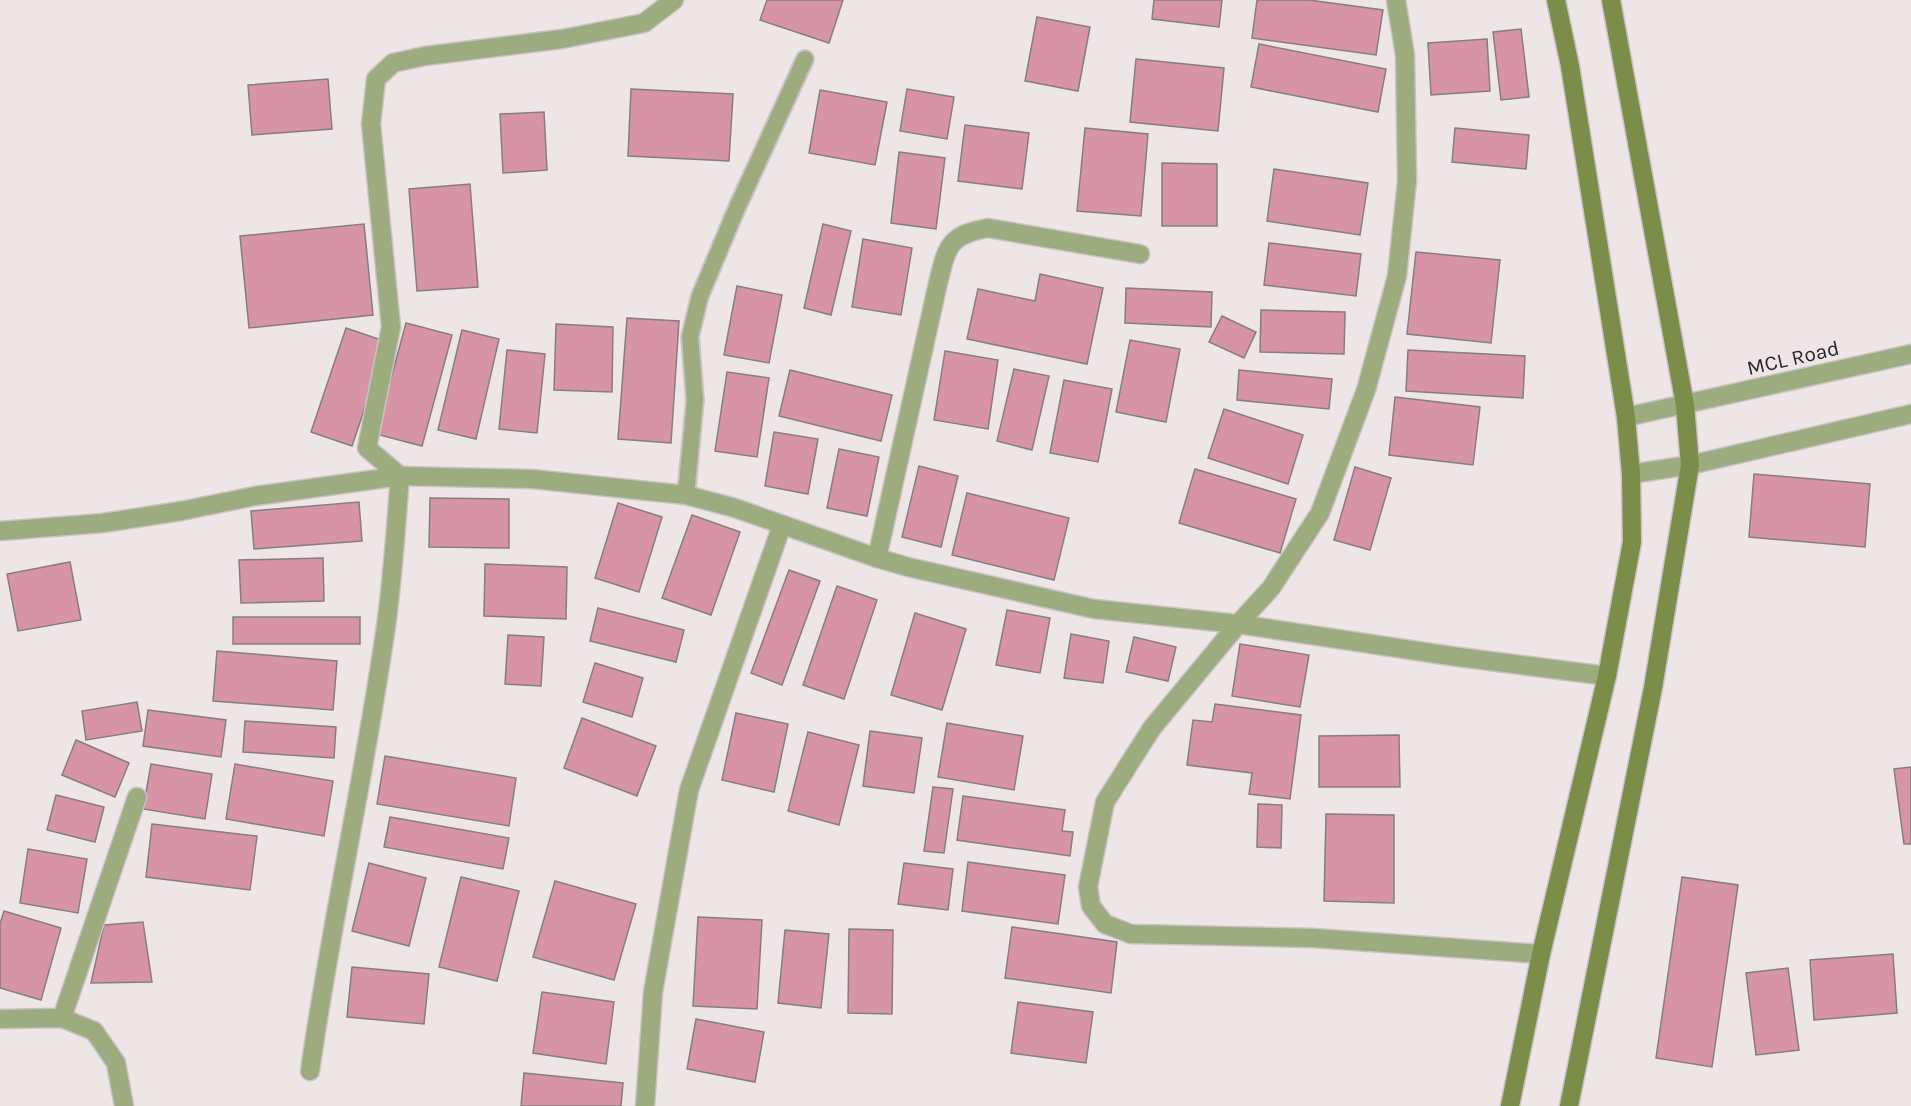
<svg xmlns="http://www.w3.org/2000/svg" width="1911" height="1106" viewBox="0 0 1911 1106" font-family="Karla,sans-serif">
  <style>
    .building { fill: #d894a7; stroke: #857d7f; stroke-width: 1.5 }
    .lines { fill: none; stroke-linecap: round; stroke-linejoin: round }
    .service-casing { stroke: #cac2c4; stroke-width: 20 }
    .minor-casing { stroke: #cac2c4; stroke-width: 21 }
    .tertiary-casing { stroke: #cac2c4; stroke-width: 21 }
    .secondary-casing { stroke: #cac2c4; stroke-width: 21 }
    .service { stroke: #9dac7f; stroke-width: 16 }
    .minor { stroke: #9dac7f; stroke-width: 18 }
    .tertiary { stroke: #9dac7f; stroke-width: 18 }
    .secondary { stroke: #7a8e49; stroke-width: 18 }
    .labels { text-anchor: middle; stroke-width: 4.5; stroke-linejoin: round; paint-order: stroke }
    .street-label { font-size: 21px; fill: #282525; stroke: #eee5e7 }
  </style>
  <rect width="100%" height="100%" fill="#eee5e7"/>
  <g class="building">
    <polygon points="767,0 843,0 829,43 760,20"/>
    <polygon points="1154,0 1222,0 1219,27 1152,19"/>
    <polygon points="1257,0 1309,0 1383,10 1376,55 1252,38"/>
    <polygon points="1037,17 1090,27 1078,91 1025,81"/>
    <polygon points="1521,29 1529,97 1501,100 1493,32"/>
    <polygon points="1487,39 1490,91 1431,95 1428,43"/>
    <polygon points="1259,44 1386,69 1378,112 1251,87"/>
    <polygon points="1136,59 1224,68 1218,131 1130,122"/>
    <polygon points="328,79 332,129 252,135 248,85"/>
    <polygon points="631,89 733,94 729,161 628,156"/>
    <polygon points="907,89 954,97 947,139 900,131"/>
    <polygon points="820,90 887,102 875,165 809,153"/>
    <polygon points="544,112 547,170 503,173 500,114"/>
    <polygon points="965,125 1029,133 1022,189 958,181"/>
    <polygon points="1085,128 1148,134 1141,216 1077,211"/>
    <polygon points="1455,128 1529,135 1526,169 1452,162"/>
    <polygon points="899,152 945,158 936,229 891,223"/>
    <polygon points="1162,163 1217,164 1217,226 1162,226"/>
    <polygon points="1274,169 1368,183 1360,235 1267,221"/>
    <polygon points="470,184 478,287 417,291 409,189"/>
    <polygon points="364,224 373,315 249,328 240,236"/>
    <polygon points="823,224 851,231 831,315 804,308"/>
    <polygon points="863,239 912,248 901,315 852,307"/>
    <polygon points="1269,243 1361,254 1356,296 1264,285"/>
    <polygon points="1416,252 1500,260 1491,343 1407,334"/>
    <polygon points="1040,274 1103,288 1087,364 967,339 978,289 1035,301"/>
    <polygon points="737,286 782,295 769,363 724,355"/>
    <polygon points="1126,288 1212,292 1211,327 1125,323"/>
    <polygon points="1261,310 1345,312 1344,354 1260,352"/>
    <polygon points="1222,316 1256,332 1244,358 1209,342"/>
    <polygon points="627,318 679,321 671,443 618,439"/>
    <polygon points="406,323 452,335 422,446 376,434"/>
    <polygon points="556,324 613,327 612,392 554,390"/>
    <polygon points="346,328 387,342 352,446 311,432"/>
    <polygon points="462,330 499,339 476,439 438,430"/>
    <polygon points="1130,340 1180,349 1166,422 1116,412"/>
    <polygon points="507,350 545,354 537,433 499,429"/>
    <polygon points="1408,350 1525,356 1523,398 1406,391"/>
    <polygon points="945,351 998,360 988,429 934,420"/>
    <polygon points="1014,369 1049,376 1032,450 997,441"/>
    <polygon points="790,370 892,395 881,441 779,416"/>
    <polygon points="1239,370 1332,379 1329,409 1237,400"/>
    <polygon points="727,372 769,378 757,457 715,451"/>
    <polygon points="1064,380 1112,389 1098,462 1050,453"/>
    <polygon points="1395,397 1480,407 1473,465 1389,455"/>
    <polygon points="1224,409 1303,435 1288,484 1208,458"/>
    <polygon points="774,432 818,439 808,494 765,486"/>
    <polygon points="839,449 879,457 867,516 827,508"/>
    <polygon points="919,466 958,476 941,547 902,537"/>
    <polygon points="1355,467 1391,478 1370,550 1334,540"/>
    <polygon points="1195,469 1296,499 1280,553 1179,523"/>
    <polygon points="1754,474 1870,484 1865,547 1749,537"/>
    <polygon points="967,493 1069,518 1054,580 952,555"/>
    <polygon points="430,498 509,499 509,548 429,547"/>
    <polygon points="359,502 362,541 254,549 251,511"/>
    <polygon points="618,503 662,517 639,592 595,578"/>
    <polygon points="692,515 740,532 711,615 662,598"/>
    <polygon points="323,558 324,601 241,603 239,560"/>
    <polygon points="70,562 81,620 18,631 7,574"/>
    <polygon points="485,564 567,567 566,619 484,616"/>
    <polygon points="789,570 820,581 782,685 751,673"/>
    <polygon points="837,586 877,600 844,699 803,685"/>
    <polygon points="598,608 684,630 676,662 590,641"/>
    <polygon points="1007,610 1050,618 1040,673 996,665"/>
    <polygon points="915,613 966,629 942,710 891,695"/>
    <rect x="233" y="617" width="127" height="27"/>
    <polygon points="1071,634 1109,641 1103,683 1064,678"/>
    <polygon points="508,635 544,637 541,686 505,684"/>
    <polygon points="1134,637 1176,647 1168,681 1126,672"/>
    <polygon points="1240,644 1309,655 1300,707 1232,696"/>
    <polygon points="217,651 337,661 333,710 213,701"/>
    <polygon points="595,663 643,678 632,717 583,702"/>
    <polygon points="137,702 142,731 86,740 82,711"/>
    <polygon points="1215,704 1301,715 1290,799 1249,794 1252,773 1187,765 1193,720 1212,722"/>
    <polygon points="148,710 226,720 221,757 143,746"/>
    <polygon points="736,713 788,724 774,792 722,780"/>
    <polygon points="582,718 656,746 637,796 564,768"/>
    <polygon points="245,721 336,727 334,758 243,752"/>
    <polygon points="947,723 1023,736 1014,790 938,777"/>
    <polygon points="870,731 922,738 914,793 863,786"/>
    <polygon points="808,732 859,745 839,825 788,811"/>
    <polygon points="1399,735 1400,787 1319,787 1319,736"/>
    <polygon points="76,740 129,763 115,797 62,775"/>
    <polygon points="385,756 516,778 509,826 377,804"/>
    <polygon points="151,764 212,774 205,819 143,809"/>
    <polygon points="235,764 333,781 324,836 226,819"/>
    <polygon points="1911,767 1911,844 1904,844 1894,769"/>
    <polygon points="933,787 953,789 944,853 924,851"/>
    <polygon points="56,795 104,807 95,842 47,830"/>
    <polygon points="963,796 1065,810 1062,831 1073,832 1070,856 957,840"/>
    <polygon points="1258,804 1282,805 1281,848 1257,847"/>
    <polygon points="1326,814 1394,815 1394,903 1324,901"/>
    <polygon points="390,817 509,838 503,869 384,847"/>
    <polygon points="152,824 257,836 250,890 146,877"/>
    <polygon points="28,849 87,859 78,913 20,903"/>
    <polygon points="968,862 1065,875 1058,924 962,911"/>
    <polygon points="369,863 426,878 409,946 352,931"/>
    <polygon points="904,863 953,869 948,910 898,904"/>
    <polygon points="461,877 519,891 497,981 439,967"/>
    <polygon points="1682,877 1738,885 1712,1067 1656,1058"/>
    <polygon points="555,881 636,904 614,980 533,957"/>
    <polygon points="4,911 61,928 41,1000 0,988 0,924"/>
    <polygon points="698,917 762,920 757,1009 693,1006"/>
    <polygon points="143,922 152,982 91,983 104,925"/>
    <polygon points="1012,927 1117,942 1111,993 1005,978"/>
    <polygon points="849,929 893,930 892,1014 848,1013"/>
    <polygon points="785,930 829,934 821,1008 778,1003"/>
    <polygon points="1893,954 1897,1013 1814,1020 1810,960"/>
    <polygon points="352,967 429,974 424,1024 347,1017"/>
    <polygon points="1788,968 1799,1050 1756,1055 1746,973"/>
    <polygon points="542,992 614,1002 606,1064 533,1053"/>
    <polygon points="1018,1002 1093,1012 1086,1063 1011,1053"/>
    <polygon points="696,1019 764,1032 755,1082 687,1069"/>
    <polygon points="524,1073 623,1083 621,1106 521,1106"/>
  </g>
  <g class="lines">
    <g class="service-casing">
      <polyline id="service" points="686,495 695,400 690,337 700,296 736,210 805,59"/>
    </g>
    <g class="minor-casing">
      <g id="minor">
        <polyline points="1396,0 1405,55 1407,181 1397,276 1366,390 1320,513 1271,588 1238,624 1152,728 1105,802 1088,887 1091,906 1105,924 1131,934 1313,938 1541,954"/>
        <polyline points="0,531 103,523 181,511 255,496 400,476 532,479 686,495 735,508 877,558 908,567 1094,609 1238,624 1451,656 1607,676"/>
        <path d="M877,558L938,283C947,247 948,235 988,228L1140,254"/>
        <polyline points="62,1018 137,797"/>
        <polyline points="0,1019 62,1018 94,1031 116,1063 124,1106"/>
        <path d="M310,1071C331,922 365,775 386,626C393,576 396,526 400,476L367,448L391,327L371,124L376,79L393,63L425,56L562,39L644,23L674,0"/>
        <polyline points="645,1106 653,992 689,790 782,525"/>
      </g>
    </g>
    <g class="tertiary-casing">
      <g id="tertiary">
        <polyline points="1626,417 1911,354"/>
        <polyline points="1631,474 1690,465 1911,414"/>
      </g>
    </g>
    <g class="secondary-casing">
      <g id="secondary">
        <polyline points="1510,1106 1541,954 1607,676 1632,542 1631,474 1626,417 1570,66 1556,0"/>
        <polyline points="1569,1106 1653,688 1690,465 1685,405 1611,0"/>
      </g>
    </g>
    <use href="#service" class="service"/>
    <use href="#minor" class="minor"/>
    <use href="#tertiary" class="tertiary"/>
    <use href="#secondary" class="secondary"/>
  </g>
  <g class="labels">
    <g class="street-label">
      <text transform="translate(1793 358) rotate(-13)" y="7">MCL Road</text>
    </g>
  </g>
</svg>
